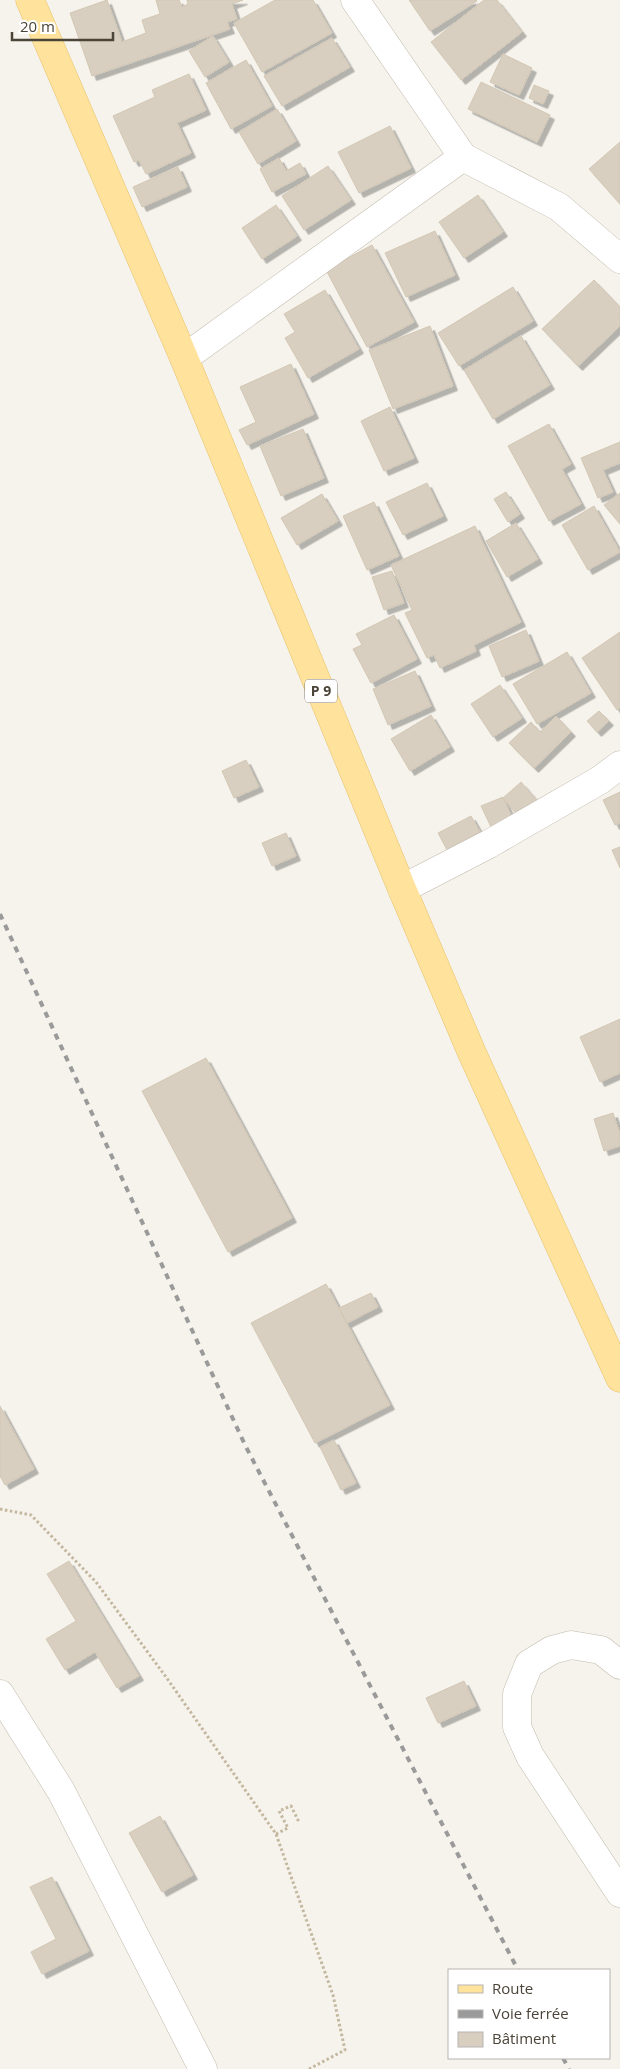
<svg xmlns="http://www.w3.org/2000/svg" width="620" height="2069" viewBox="0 0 620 2069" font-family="'Open Sans',sans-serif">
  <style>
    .building { fill: #d8cfc1; stroke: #d3c7b4; filter: url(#shadow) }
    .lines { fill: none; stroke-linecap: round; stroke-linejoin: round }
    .minor-casing { stroke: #c2bbae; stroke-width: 29 }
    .major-casing { stroke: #e6c16a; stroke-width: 29 }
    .path { stroke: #c4b79f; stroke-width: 3; stroke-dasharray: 2.5 2.5; stroke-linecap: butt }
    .minor { stroke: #fff; stroke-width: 28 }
    .major { stroke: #ffe39c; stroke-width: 28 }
    .rail { stroke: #9a9a9a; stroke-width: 4; stroke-dasharray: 6 6; stroke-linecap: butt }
    .labels { text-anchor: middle; stroke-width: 4; stroke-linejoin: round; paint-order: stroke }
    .shield { fill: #fff; stroke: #817c74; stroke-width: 1 }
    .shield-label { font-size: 14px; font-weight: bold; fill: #4b4439 }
  </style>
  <defs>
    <filter id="shadow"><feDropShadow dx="4.5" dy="4.5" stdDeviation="0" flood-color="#0004"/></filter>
  </defs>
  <rect width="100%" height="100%" fill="#f6f3ec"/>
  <g class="building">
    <polygon points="107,0 122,42 146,33 142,20 160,14 156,0 179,0 182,7 188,4 187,0 243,0 232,4 237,19 227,22 230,29 92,76 70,13"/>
    <polygon points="275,0 313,0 332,33 262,72 234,23"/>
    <polygon points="409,0 476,0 477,1 430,31"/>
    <polygon points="484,0 497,0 522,32 461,80 431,42"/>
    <polygon points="213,36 229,62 205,77 189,51"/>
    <polygon points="332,38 350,67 282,106 264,76"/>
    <polygon points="503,54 532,68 519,95 490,82"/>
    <polygon points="246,60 272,106 231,129 206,83"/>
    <polygon points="189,74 206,110 177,123 191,153 146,174 139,160 134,162 113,116 155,97 152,90"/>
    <polygon points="481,82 550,115 537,142 468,109"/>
    <polygon points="534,85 549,91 543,104 529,98"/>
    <polygon points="277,109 296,141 258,164 239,132"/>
    <polygon points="390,126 411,168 359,193 338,152"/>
    <polygon points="620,142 620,204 589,169"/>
    <polygon points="279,158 286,171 300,163 306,174 272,192 260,169"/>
    <polygon points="328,166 351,200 304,230 282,196"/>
    <polygon points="178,167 187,187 142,207 133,187"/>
    <polygon points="478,195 503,232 464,258 439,222"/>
    <polygon points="276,205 297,236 262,259 242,228"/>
    <polygon points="435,231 455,275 406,297 385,253"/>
    <polygon points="372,245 414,322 367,347 326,270"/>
    <polygon points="594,280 620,307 620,326 578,366 542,329"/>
    <polygon points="513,287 533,321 459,366 438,333"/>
    <polygon points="325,290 359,349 308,378 285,338 295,332 284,314"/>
    <polygon points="430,326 453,386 393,409 369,350"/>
    <polygon points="521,336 550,385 493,419 464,370"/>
    <polygon points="291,364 314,414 247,445 239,430 256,422 240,387"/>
    <polygon points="390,407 414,458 384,471 361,421"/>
    <polygon points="549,424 571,464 562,469 581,504 549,521 508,446"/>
    <polygon points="303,429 324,478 281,496 260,446"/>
    <polygon points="620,442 620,463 603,470 613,492 598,498 581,458"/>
    <polygon points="427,483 443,516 403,535 386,502"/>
    <polygon points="506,492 520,514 508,522 494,499"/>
    <polygon points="620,493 620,524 604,505"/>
    <polygon points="322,494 338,521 297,545 281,518"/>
    <polygon points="374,502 399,556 367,570 343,516"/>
    <polygon points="594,506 620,552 588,570 562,525"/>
    <polygon points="516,523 538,559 507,577 486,541"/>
    <polygon points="475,526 521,622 474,645 476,651 440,668 434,655 427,658 405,613 412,610 391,565"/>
    <polygon points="392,571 404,603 384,610 372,577"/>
    <polygon points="394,615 417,659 371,683 353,649 362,645 356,634"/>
    <polygon points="526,630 539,661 502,677 489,646"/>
    <polygon points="620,632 620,708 617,710 582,658"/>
    <polygon points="567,652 591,693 537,724 513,684"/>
    <polygon points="415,671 431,706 388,725 373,689"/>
    <polygon points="500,685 522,718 493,737 471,704"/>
    <polygon points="599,711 609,721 597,732 587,721"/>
    <polygon points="431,715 450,747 410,771 391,739"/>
    <polygon points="556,716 571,732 534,768 509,743 531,722 540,732"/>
    <polygon points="246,760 259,787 234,798 222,771"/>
    <polygon points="521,782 539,803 521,819 503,798"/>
    <polygon points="620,792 620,823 615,825 603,800"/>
    <polygon points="503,797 514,822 493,831 481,806"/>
    <polygon points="471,816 480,832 447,850 438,833"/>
    <polygon points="286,833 296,856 272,866 262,843"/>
    <polygon points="620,847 620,868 612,850"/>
    <polygon points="620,1019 620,1073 600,1082 580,1037"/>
    <polygon points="206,1058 292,1218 228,1252 142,1091"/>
    <polygon points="613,1113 620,1134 620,1146 604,1151 594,1119"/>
    <polygon points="326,1284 390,1405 315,1443 251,1323"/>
    <polygon points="371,1293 378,1307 347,1323 339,1308"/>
    <polygon points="0,1406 34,1469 5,1485 0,1476"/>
    <polygon points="334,1440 356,1483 341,1490 320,1447"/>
    <polygon points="69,1561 139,1676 117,1688 95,1652 65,1670 46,1639 76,1621 47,1574"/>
    <polygon points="464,1681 476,1706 438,1723 426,1698"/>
    <polygon points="160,1816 193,1875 162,1892 129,1833"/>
    <polygon points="52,1877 89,1951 42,1974 31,1952 56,1939 30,1887"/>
  </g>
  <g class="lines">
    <g class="minor-casing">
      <g id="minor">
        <polyline points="355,0 463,157 559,207 620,259"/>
        <polyline points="184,358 463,157"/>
        <polyline points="402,889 489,844 600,780 620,765"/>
        <polyline points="620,1665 601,1650 571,1645 552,1650 529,1664 517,1694 517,1727 530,1756 620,1893"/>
        <polyline points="0,1694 61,1791 203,2069"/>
      </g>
    </g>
    <g class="major-casing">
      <polyline id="major" points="30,0 184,358 402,889 472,1053 620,1378"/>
    </g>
    <g class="path">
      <polyline points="0,1509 31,1515 96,1582 166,1677 276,1834 333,1995 345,2050 309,2069"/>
      <polyline points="276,1834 288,1828 279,1811 291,1806 299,1822"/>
    </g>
    <use href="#minor" class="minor"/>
    <use href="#major" class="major"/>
    <g class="rail">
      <polyline points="0,914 245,1445 518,1970"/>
      <polyline points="563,2058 569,2069"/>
    </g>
  </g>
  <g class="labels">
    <rect class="shield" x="305" y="679.5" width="32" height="23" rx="4"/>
    <g class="shield-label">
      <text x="321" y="696">P 9</text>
    </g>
  </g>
  <rect x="448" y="1969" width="162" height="90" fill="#ffffff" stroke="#b7b4b0"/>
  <rect x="458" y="1985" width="25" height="8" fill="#ffe39c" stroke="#b7b4b0"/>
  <text x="492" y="1994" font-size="15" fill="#4b4439">Route</text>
  <rect x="458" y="2010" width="25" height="8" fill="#9a9a9a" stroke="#b7b4b0"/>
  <text x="492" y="2019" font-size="15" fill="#4b4439">Voie ferrée</text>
  <rect x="458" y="2032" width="25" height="15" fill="#d8cfc1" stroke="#b7b4b0"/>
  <text x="492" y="2044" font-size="15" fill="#4b4439">Bâtiment</text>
  <path d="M12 32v8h101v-8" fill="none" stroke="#4b4439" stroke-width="2.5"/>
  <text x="20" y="32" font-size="15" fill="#4b4439" stroke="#ffffff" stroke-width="4" paint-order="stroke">20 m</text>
</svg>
